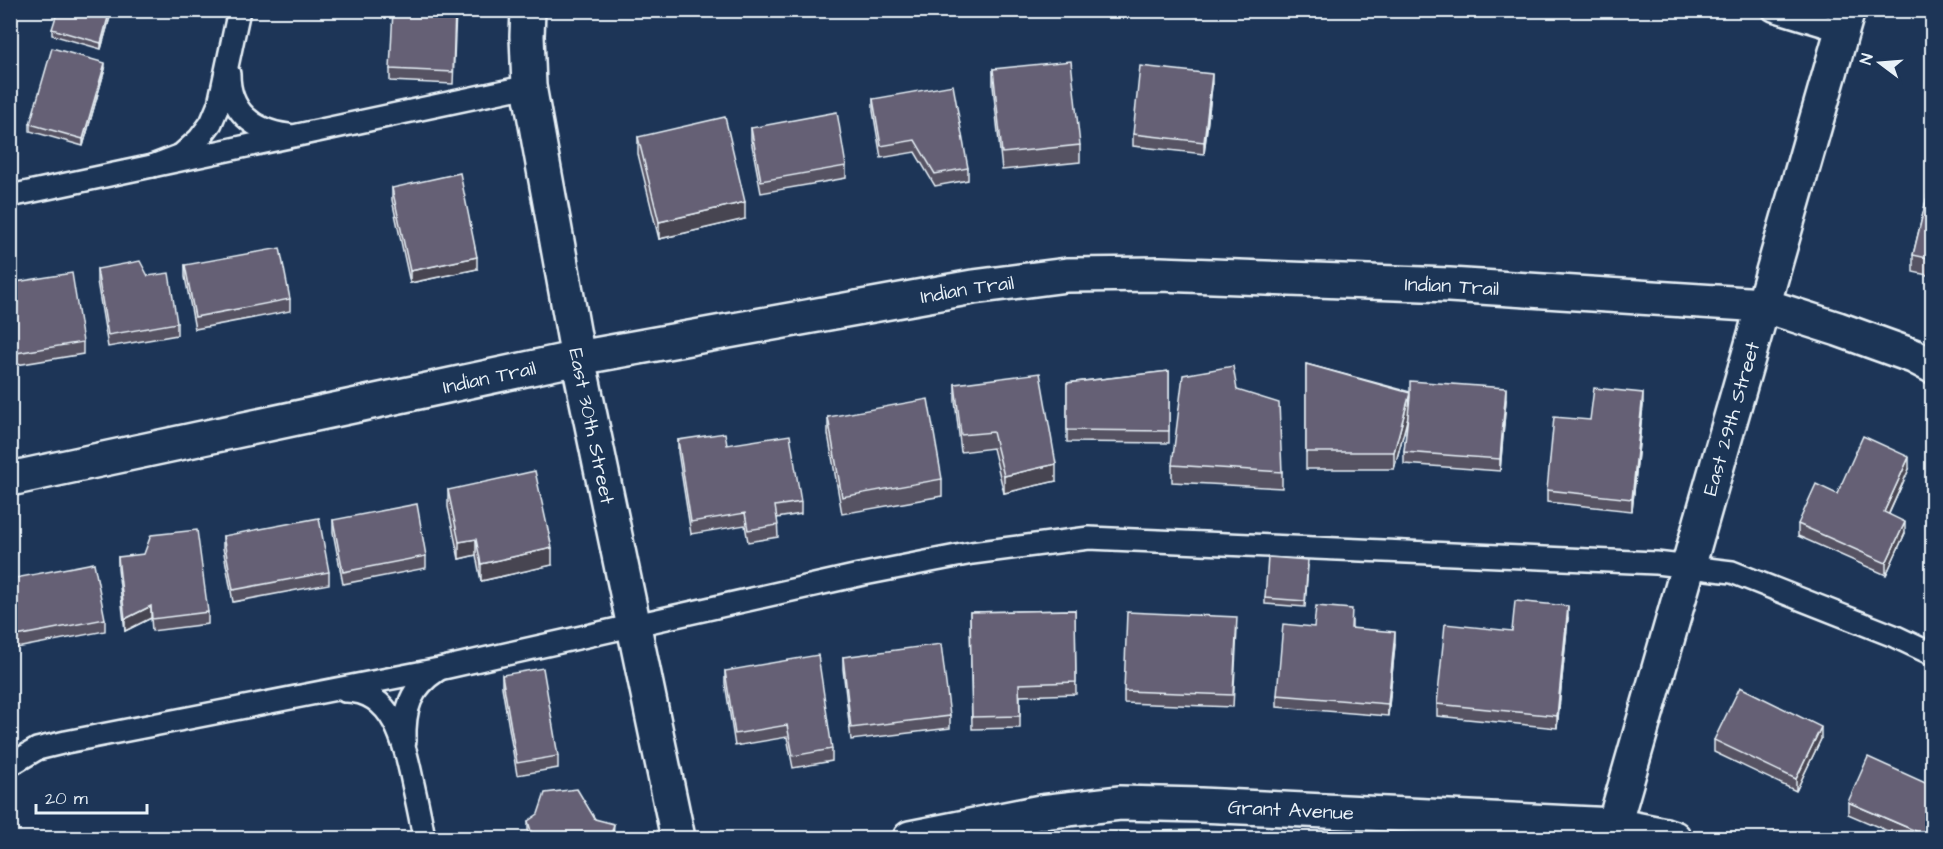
<svg xmlns="http://www.w3.org/2000/svg" width="1943" height="849" viewBox="0 0 1943 849" font-family="'Architects Daughter',sans-serif">
  <style>
    .green { fill: #4f7272; stroke: #9cb2b5; stroke-width: 1.5 }
    .lines { fill: none; stroke-linecap: round; stroke-linejoin: round }
    .service-casing { stroke: #e8f1f8; stroke-width: 26 }
    .minor-casing { stroke: #e8f1f8; stroke-width: 38 }
    .service { stroke: #1d3557; stroke-width: 21 }
    .minor { stroke: #1d3557; stroke-width: 33 }
    .wall { fill: #575364; stroke: #e8f1f8; stroke-width: 1.5 }
    .shaded-wall { fill: #474451; stroke: #e8f1f8; stroke-width: 1.5 }
    .building { fill: #656174; stroke: #e8f1f8; stroke-width: 1.5 }
    .labels { text-anchor: middle; stroke-width: 6; stroke-linejoin: round; paint-order: stroke }
    .street-label { font-size: 20px; fill: #e8f1f8; stroke: #1d3557 }
  </style>
  <rect width="100%" height="100%" fill="#1d3557"/>
  <filter id="ink" filterUnits="userSpaceOnUse"><feTurbulence type="fractalNoise" baseFrequency=".0167" numOctaves="2"/><feDisplacementMap in="SourceGraphic" scale="12" xChannelSelector="R" yChannelSelector="G"/><feConvolveMatrix kernelMatrix="1 2 1 2 8 2 1 2 1" color-interpolation-filters="sRGB"/></filter>
  <g filter="url(#ink)">
    <polygon class="green" points="1196,830 1341,838 1060,838 1113,832"/>
    <g class="lines">
      <g class="service-casing">
        <g id="service">
          <polyline points="1773,10 1842,31"/>
          <path d="M229,74C229,111 253,131 288,135"/>
          <polyline points="152,166 529,86"/>
          <polyline points="10,196 152,166 181,155 199,139 211,123 219,104 239,10"/>
          <path d="M345,691C394,690 405,746 413,784C417,802 421,820 424,838"/>
          <path d="M405,741C404,709 410,688 438,670"/>
          <polyline points="10,765 37,749 66,742 439,669 859,575 972,553 1089,538 1656,563 1732,572 1894,636 1932,654"/>
        </g>
      </g>
      <g class="minor-casing">
        <g id="minor">
          <path id="s1" d="M528,10L527,36L529,86L578,358L678,838"/>
          <path id="s2" d="M10,479L578,358L973,287L1067,275L1160,274L1449,285L1763,305L1838,329L1913,356L1932,366"/>
          <path id="s3" d="M1614,825L1848,10"/>
          <path id="s4" d="M910,838L1041,812L1120,803L1200,805L1614,825L1665,835L1674,838"/>
        </g>
      </g>
      <use href="#service" class="service"/>
      <use href="#minor" class="minor"/>
    </g>
    <g class="wall">
      <polygon points="112,10 101,49 52,35 52,29"/>
      <polygon points="456,10 453,84 390,81 390,69"/>
      <polygon points="105,69 83,146 30,131 30,124"/>
      <polygon points="993,69 1080,145 1080,162 1002,170 993,86"/>
      <polygon points="1212,86 1204,154 1133,146 1133,134"/>
      <polygon points="873,99 968,168 968,180 935,186 915,152 881,158 873,111"/>
      <polygon points="751,128 846,166 846,178 761,193 751,140"/>
      <polygon points="638,137 745,219 659,239 638,154"/>
      <polygon points="1932,176 1932,276 1913,272 1913,255"/>
      <polygon points="392,188 477,269 410,283 392,200"/>
      <polygon points="185,265 290,299 290,311 195,329 185,277"/>
      <polygon points="97,269 177,323 177,335 108,347 97,281"/>
      <polygon points="10,283 83,342 83,354 10,366"/>
      <polygon points="1306,364 1410,392 1506,400 1500,471 1404,464 1404,452 1408,417 1394,469 1306,469"/>
      <polygon points="1169,371 1169,443 1067,442 1067,383"/>
      <polygon points="955,384 1056,481 1004,493 993,448 961,452 955,401"/>
      <polygon points="1237,390 1282,472 1282,488 1172,482 1172,465"/>
      <polygon points="1643,405 1632,511 1547,502 1547,490 1590,420"/>
      <polygon points="828,417 942,479 942,496 842,514 828,434"/>
      <polygon points="678,440 727,445 801,502 801,514 777,518 778,537 748,542 745,525 691,534 678,452"/>
      <polygon points="1909,469 1889,514 1905,533 1886,575 1798,536 1798,524 1837,494"/>
      <polygon points="448,490 552,565 481,581 476,555 459,559 448,507"/>
      <polygon points="333,520 426,556 426,568 343,584 333,532"/>
      <polygon points="223,536 329,572 329,584 233,602 223,548"/>
      <polygon points="118,557 208,612 208,624 152,631 151,618 125,631 118,569"/>
      <polygon points="1308,566 1305,607 1265,604 1265,598"/>
      <polygon points="1932,578 1932,597 1930,596 1930,584"/>
      <polygon points="10,579 105,619 105,631 11,649"/>
      <polygon points="1075,610 1076,694 1020,696 1020,728 972,729 970,612"/>
      <polygon points="1568,618 1557,728 1437,716 1437,704 1512,631"/>
      <polygon points="1352,621 1352,628 1395,644 1388,716 1277,707 1277,695 1314,627"/>
      <polygon points="1237,629 1233,707 1124,703 1124,691"/>
      <polygon points="843,657 950,716 950,728 851,740 843,669"/>
      <polygon points="725,671 832,749 832,761 793,768 787,737 735,746 725,683"/>
      <polygon points="502,675 558,756 558,768 517,775 502,687"/>
      <polygon points="1821,739 1796,791 1714,752 1714,740"/>
      <polygon points="1848,802 1932,838 1904,838 1848,814"/>
      <polygon points="595,819 614,836 613,838 530,838 528,833 528,821"/>
    </g>
    <g class="shaded-wall">
      <polygon points="110,10 112,10 101,49 101,43"/>
      <polygon points="105,63 105,69 83,146 83,139"/>
      <polygon points="1212,74 1212,86 1204,154 1204,142"/>
      <polygon points="745,202 745,219 659,239 659,222"/>
      <polygon points="477,257 477,269 410,283 410,271"/>
      <polygon points="1506,388 1506,400 1500,471 1500,459"/>
      <polygon points="1410,393 1410,409 1394,469 1394,452"/>
      <polygon points="1643,393 1643,405 1632,511 1632,499"/>
      <polygon points="1909,457 1909,469 1884,524 1884,512"/>
      <polygon points="1056,464 1056,481 1004,493 1004,476"/>
      <polygon points="1905,522 1905,533 1886,575 1886,563"/>
      <polygon points="476,539 476,555 459,559 459,542"/>
      <polygon points="552,548 552,565 481,581 481,564"/>
      <polygon points="151,606 151,618 125,631 125,619"/>
      <polygon points="1568,606 1568,618 1557,728 1557,716"/>
      <polygon points="1395,632 1395,644 1388,716 1388,704"/>
      <polygon points="1821,727 1821,739 1796,791 1796,779"/>
      <polygon points="614,824 613,838 610,838"/>
    </g>
    <g class="building">
      <polygon points="58,10 110,10 101,43 52,29"/>
      <polygon points="393,10 455,10 453,72 390,69"/>
      <polygon points="52,48 105,63 83,139 30,124"/>
      <polygon points="1071,61 1080,145 1002,153 993,69"/>
      <polygon points="1140,66 1212,74 1204,142 1133,134"/>
      <polygon points="953,85 968,168 935,174 915,140 881,146 873,99"/>
      <polygon points="837,112 846,166 761,181 751,128"/>
      <polygon points="725,117 745,202 659,222 638,137"/>
      <polygon points="460,173 477,257 410,271 392,188"/>
      <polygon points="1932,176 1932,259 1913,255"/>
      <polygon points="280,248 290,299 195,317 185,265"/>
      <polygon points="140,261 148,276 169,273 177,323 108,335 97,269"/>
      <polygon points="72,273 83,342 10,354 10,283"/>
      <polygon points="1306,364 1410,393 1394,452 1306,452"/>
      <polygon points="1233,366 1237,390 1279,403 1282,472 1172,465 1183,375"/>
      <polygon points="1169,371 1169,431 1067,430 1067,383"/>
      <polygon points="1040,373 1056,464 1004,476 993,432 961,435 955,384"/>
      <polygon points="1410,381 1506,388 1500,459 1404,452 1410,397"/>
      <polygon points="1594,388 1643,393 1632,499 1547,490 1554,417 1590,420"/>
      <polygon points="928,399 942,479 842,497 828,417"/>
      <polygon points="725,433 727,445 790,435 801,502 775,506 778,525 748,530 745,513 691,522 678,440"/>
      <polygon points="1863,436 1909,457 1884,512 1905,522 1886,563 1798,524 1816,484 1837,494"/>
      <polygon points="535,471 552,548 481,564 476,539 459,542 448,490"/>
      <polygon points="417,504 426,556 343,572 333,520"/>
      <polygon points="319,518 329,572 233,590 223,536"/>
      <polygon points="197,530 208,612 152,619 151,606 125,619 118,557 144,554 151,535"/>
      <polygon points="1268,557 1308,560 1305,601 1265,598"/>
      <polygon points="94,563 105,619 11,637 10,579"/>
      <polygon points="1515,601 1568,606 1557,716 1437,704 1445,624 1512,631"/>
      <polygon points="1316,606 1352,609 1351,628 1395,632 1388,704 1277,695 1283,624 1314,627"/>
      <polygon points="1075,610 1076,682 1019,684 1020,716 972,717 970,612"/>
      <polygon points="1127,612 1237,617 1233,695 1124,691"/>
      <polygon points="941,644 950,716 851,728 843,657"/>
      <polygon points="818,655 832,749 793,756 787,725 735,734 725,671"/>
      <polygon points="543,668 558,756 517,763 502,675"/>
      <polygon points="1740,687 1821,727 1796,779 1714,740"/>
      <polygon points="1868,757 1932,786 1932,838 1848,802"/>
      <polygon points="577,789 595,819 614,824 610,838 533,838 528,821 538,814 545,793"/>
    </g>
  </g>
  <g class="labels">
    <g class="street-label">
      <text dy="7" stroke="none"><textPath href="#s2" startOffset="1462">Indian Trail</textPath></text>
      <text dy="7" stroke="none"><textPath href="#s2" startOffset="976">Indian Trail</textPath></text>
      <text dy="7" stroke="none"><textPath href="#s2" startOffset="490">Indian Trail</textPath></text>
      <text dy="7" stroke="none"><textPath href="#s3" startOffset="423">East 29th Street</textPath></text>
      <text dy="7" stroke="none"><textPath href="#s1" startOffset="422">East 30th Street</textPath></text>
      <text dy="7" stroke="none"><textPath href="#s4" startOffset="384">Grant Avenue</textPath></text>
    </g>
  </g>
  <rect width="1943" height="849" fill="none" stroke="#1d3557" stroke-width="36"/>
  <rect x="18" y="18" width="1907" height="813" fill="none" stroke="#e8f1f8" stroke-width="2" filter="url(#ink)"/>
  <g transform="translate(1880 63) rotate(286)" stroke="#1d3557" stroke-width="4.5" paint-order="stroke">
  <path d="M0-4.5L10 22L0 15L-10 22Z" fill="#e8f1f8"/>
  <text y="-9" font-size="16" font-weight="bold" text-anchor="middle" fill="#e8f1f8">N</text>
  </g>
  <path d="M36 804v9h111v-9" fill="none" stroke="#e8f1f8" stroke-width="3"/>
  <text x="45" y="804" font-size="18" fill="#e8f1f8" stroke="#1d3557" stroke-width="4.5" paint-order="stroke">20 m</text>
</svg>
